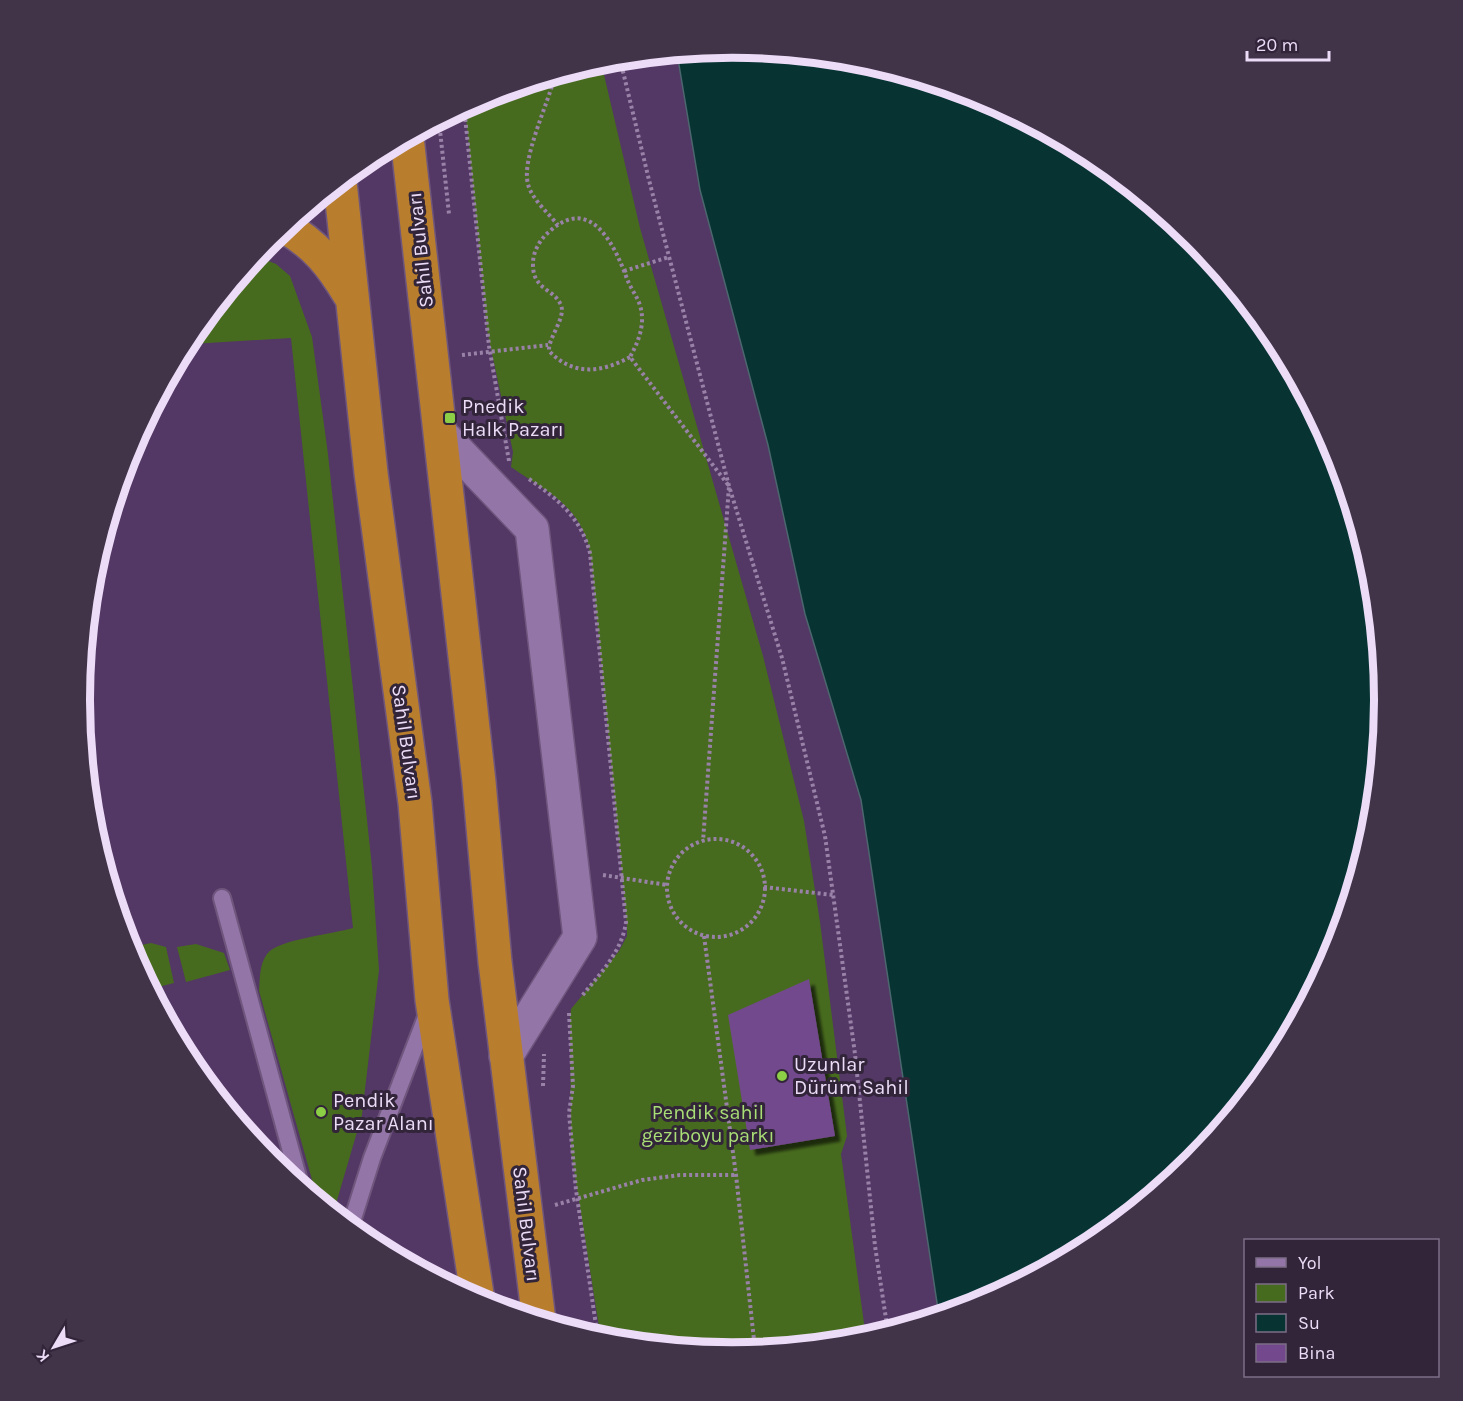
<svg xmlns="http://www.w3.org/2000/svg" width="1463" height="1401" viewBox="0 0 1463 1401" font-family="Karla,sans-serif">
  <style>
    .green { fill: #476b1e }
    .water { fill: #073433; stroke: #4c666e; stroke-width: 1.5 }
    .building { fill: #73488d; filter: url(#shadow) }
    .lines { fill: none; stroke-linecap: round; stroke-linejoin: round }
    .lane-casing { stroke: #6f567d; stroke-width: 20 }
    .street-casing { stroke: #6f567d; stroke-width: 36 }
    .highway-casing { stroke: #6f567d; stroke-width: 36 }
    .path { stroke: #9982a7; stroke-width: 4; stroke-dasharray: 3 3; stroke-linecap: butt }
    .lane { stroke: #9475a8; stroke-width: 16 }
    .street { stroke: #9475a8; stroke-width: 33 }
    .highway { stroke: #b87e2d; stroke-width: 33 }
    .poi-dot { fill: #8cce45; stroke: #32253a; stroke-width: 2 }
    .labels { text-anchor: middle; stroke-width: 6; stroke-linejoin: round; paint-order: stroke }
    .street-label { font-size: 20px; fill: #ecdcf7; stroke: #32253a }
    .poi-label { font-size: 20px; fill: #ecdcf7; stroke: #32253a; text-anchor: start }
    .park-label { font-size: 20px; fill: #a8de75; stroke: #32253a }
    .rim { fill: none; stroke: #ecdcf7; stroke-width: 8 }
  </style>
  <defs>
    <filter id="shadow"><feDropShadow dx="5.5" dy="5.5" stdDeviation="1.5" flood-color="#0009"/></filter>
  </defs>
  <rect width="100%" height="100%" fill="#533765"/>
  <g class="green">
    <path d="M601,62L640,228L763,656L804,821L820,922L847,1136L841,1154L866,1338L858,1341L731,1353L601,1339L571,1151L570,1019L571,1009L619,951L627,936V927L591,559C584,507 550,494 511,467L513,452L487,330L465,107L482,98Z"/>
    <path d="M256,256L276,264L290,276L312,337L328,454L372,867L379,970L362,1115L333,1214L318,1201L259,991C260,979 259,965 267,954C278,939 334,934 353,928L291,338L192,344L189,338Z"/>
    <polygon points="151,943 166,947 174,983 150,989 128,948"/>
    <polygon points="196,944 224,953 230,970 186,982 177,947"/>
  </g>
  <polygon class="water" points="731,48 859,61 982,98 1094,158 1193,239 1274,338 1334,451 1372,574 1384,701 1371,828 1334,951 1274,1063 1193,1162 1094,1243 981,1303 939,1316 861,800 805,614 768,445 700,190 677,53"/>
  <polygon class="building" points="809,979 835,1136 750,1150 728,1015"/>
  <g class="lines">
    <g class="lane-casing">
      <g id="lane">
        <polyline points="222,898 301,1188"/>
        <polyline points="350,1228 372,1158 428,1012"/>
      </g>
    </g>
    <g class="street-casing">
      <polyline id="street" points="441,434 532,529 580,937 506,1056"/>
    </g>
    <g class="highway-casing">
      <g id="highway">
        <polyline points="407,137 479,782 495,962 539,1321"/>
        <polyline points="340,182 371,473 415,803 432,1000 478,1301"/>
        <path d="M285,227C315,244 331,264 349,294"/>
      </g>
    </g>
    <g class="path">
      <polyline points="620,59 649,180 729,486 782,658 825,836 855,1054 875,1246 888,1332"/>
      <path d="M555,75C549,102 521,159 528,184C531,198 549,214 558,225"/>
      <polyline points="464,107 489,346 509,461"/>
      <polyline points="439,121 449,214"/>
      <polyline points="624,271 669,257"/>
      <polyline points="462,355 548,345"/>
      <path d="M630,357C601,373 573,376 549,351C548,337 568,316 560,303C552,288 532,289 533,263C533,251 541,238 550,231C590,195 614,244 626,276C632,294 643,300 642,322C641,335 636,346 630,357L729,486L703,841"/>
      <path d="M529,479C558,499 581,518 590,553L626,922C622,952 599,975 581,997"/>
      <circle cx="716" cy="888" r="49"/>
      <polyline points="603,875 667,885"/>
      <polyline points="764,887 833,895"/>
      <polyline points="704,936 736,1175 755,1349"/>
      <polyline points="569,1013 573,1086 569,1113 576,1190 598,1339"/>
      <polyline points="543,1086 544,1054"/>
      <polyline points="555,1205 642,1180 680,1175 736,1175"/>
      <polyline points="743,1352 765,1350"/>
    </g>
    <use href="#lane" class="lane"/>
    <use href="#street" class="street"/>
    <use href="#highway" class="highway"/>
  </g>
  <g class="poi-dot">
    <rect x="444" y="412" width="12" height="12" rx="3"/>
    <circle cx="782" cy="1076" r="6"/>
    <circle cx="321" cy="1112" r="6"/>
  </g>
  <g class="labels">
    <g class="street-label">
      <text transform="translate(420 250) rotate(-96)" y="7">Sahil Bulvarı</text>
      <text transform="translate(407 742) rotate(82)" y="7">Sahil Bulvarı</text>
      <text transform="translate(527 1224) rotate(83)" y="7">Sahil Bulvarı</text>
    </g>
    <g class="poi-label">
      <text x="462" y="413">Pnedik<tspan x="462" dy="23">Halk Pazarı</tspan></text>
      <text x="794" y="1071">Uzunlar<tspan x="794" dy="23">Dürüm Sahil</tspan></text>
      <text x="333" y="1107">Pendik<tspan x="333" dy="23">Pazar Alanı</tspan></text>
    </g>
    <g class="park-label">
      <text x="708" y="1119">Pendik sahil<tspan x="708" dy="23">geziboyu parkı</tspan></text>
    </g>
  </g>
  <path d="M0 0H1463V1401H0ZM90 700a642 642 0 1 1 1284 0a642 642 0 1 1-1284 0Z" fill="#413449" fill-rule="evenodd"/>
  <path class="rim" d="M90 700a642 642 0 1 1 1284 0a642 642 0 1 1-1284 0Z"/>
  <rect x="1244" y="1239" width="195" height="138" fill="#32253a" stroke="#7c6e86" stroke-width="1.5"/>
  <rect x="1256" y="1258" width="30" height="9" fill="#9475a8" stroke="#7c6e86" stroke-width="1.5"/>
  <text x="1298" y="1269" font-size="18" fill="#ecdcf7">Yol</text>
  <rect x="1256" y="1284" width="30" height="18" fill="#476b1e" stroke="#7c6e86" stroke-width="1.5"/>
  <text x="1298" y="1299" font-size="18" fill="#ecdcf7">Park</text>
  <rect x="1256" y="1314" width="30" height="18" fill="#073433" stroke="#7c6e86" stroke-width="1.5"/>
  <text x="1298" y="1329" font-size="18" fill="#ecdcf7">Su</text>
  <rect x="1256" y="1344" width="30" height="18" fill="#73488d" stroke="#7c6e86" stroke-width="1.5"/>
  <text x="1298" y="1359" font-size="18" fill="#ecdcf7">Bina</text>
  <g transform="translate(54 1347) rotate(231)" stroke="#32253a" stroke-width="4.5" paint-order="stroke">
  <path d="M0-4.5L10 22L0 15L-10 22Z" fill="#ecdcf7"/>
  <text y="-9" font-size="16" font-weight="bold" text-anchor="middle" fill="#ecdcf7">K</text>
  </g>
  <path d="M1247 51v9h82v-9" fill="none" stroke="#ecdcf7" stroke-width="3"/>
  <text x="1256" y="51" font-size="18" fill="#ecdcf7" stroke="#32253a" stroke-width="4.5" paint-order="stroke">20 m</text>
</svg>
